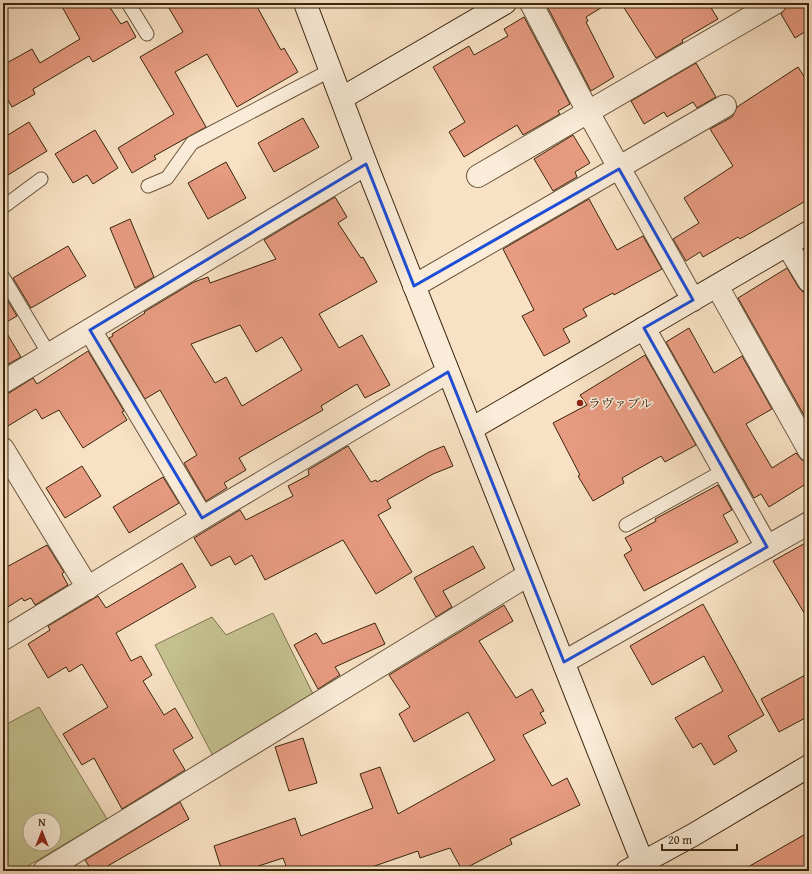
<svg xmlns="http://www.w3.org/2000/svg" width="812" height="874" viewBox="0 0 812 874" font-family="'Gentium Book Plus','Noto Serif JP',serif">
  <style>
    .green { fill: #c4c18f; stroke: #7e744e; fill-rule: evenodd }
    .building { fill: #e79b81; stroke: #39260d; fill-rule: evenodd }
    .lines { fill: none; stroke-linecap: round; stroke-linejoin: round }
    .lane-casing { stroke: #69553b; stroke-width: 15 }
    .street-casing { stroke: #69553b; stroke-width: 24 }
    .secondary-casing { stroke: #39260d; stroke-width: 24 }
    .lane { stroke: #faecd9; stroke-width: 13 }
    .street { stroke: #faecd9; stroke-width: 22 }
    .secondary { stroke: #faecd9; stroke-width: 22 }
    .marked { fill: none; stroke: #1d4ed8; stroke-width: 3; stroke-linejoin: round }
    .poi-dot { fill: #8f2418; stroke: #faecd9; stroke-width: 1.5 }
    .labels { text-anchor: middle; stroke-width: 3; stroke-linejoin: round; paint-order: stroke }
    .poi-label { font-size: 13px; fill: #39260d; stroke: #faecd9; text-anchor: start }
  </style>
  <rect width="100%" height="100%" fill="#f8e1c4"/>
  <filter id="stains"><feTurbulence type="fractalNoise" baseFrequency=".005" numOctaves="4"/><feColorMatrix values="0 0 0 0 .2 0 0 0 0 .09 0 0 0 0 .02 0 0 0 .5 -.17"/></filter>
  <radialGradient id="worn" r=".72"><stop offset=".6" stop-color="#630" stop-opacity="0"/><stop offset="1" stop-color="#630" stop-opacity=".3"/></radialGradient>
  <g class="green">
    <polygon points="273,613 314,696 213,756 155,645 212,617 226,635"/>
    <path d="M39,707L107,819L21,870L3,868V779L5,778L3,773V726ZM30,820H54V844H30Z"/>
  </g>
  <g class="building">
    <polygon points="60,3 107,3 121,24 127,21 136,37 93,62 89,56 33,89 35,94 12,107 3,92 3,65 32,49 40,63 80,39"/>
    <polygon points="166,3 255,3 281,50 284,48 298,72 237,107 207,54 175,72 206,127 154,156 156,159 132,173 118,148 174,114 140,57 183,32"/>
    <polygon points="548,3 609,3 586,17 588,21 586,22 614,77 591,91 546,4"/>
    <polygon points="621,3 708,3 718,19 682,40 683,42 656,58"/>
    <polygon points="792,3 809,3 809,29 795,38 781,14 787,6"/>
    <polygon points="524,17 570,104 558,111 560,114 523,135 517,125 464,157 449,132 465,122 433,67 469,46 474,55 508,36 504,29"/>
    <polygon points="696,63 716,97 697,108 693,102 667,117 664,112 644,124 631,101"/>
    <polygon points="798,67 809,84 809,199 740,239 738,237 703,257 700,252 686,261 673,239 699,223 684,198 733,166 710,129 732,117 737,107"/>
    <polygon points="303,118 319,147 274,172 258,143"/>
    <polygon points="29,122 47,151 3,178 3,138"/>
    <polygon points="95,130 118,168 93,184 87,175 73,183 55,154"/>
    <polygon points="573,135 590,163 575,172 577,177 553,191 534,159"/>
    <polygon points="226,162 246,198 208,219 188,183"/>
    <path d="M335,197L347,217L338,223L361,258L363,257L377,282L319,314L339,348L362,335L390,385L365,398L357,384L321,406L323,410L239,458L246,470L224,483L227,488L206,501L184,463L197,455L160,390L145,399L109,338L113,336L112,334L145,313L144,312L194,282L208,277L210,283L276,259L264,240ZM240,325L256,352L282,337L302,370L242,406L226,377L215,383L191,344Z"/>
    <polygon points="589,199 617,250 643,236 662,269 614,295 613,293 583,309 587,316 563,329 570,342 544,356 522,316 534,310 503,249"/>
    <polygon points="130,219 154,277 135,288 110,228"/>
    <polygon points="68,246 86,276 31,308 13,278"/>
    <polygon points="787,268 799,288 803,292 809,293 809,424 738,298"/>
    <polygon points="3,293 17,316 3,324"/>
    <polygon points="3,327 21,357 3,367"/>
    <polygon points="689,328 714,373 742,356 772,409 746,424 772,468 796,453 802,460 809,462 809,482 769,507 761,494 754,498 666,342"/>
    <polygon points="88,351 124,411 122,412 127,420 83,448 59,410 42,419 36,409 3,429 3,394 9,393 33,378 37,384"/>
    <polygon points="645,355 696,445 665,462 661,456 622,478 624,483 593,501 578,476 580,475 553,423 587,405 580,395"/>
    <polygon points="348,446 371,482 376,480 377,482 429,452 444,446 453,466 433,474 387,500 391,508 378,515 412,572 376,594 343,540 265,580 252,555 235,565 230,556 211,566 194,538 240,510 246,520 293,496 288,486 309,475 308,470"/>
    <polygon points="82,466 101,496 65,518 46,488"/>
    <polygon points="163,477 179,503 129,533 113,507"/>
    <polygon points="718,485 732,510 723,515 738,542 644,591 624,555 632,550 625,538 656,521 655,519"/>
    <polygon points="809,541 809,621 773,561"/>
    <polygon points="47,545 64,572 62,574 68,585 35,605 31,598 24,601 22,598 3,610 3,569"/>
    <polygon points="473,546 485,568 443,591 452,607 436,617 414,578"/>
    <polygon points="182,563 196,587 116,633 131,661 141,656 152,675 143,681 164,715 175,708 193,738 173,750 185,770 122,809 94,758 82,765 63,734 108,707 82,664 69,672 66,667 48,678 28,644 50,630 48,626 98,596 106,608"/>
    <polygon points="703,604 764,715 728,736 737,751 714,765 701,743 693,748 675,718 723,691 704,656 652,685 630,646"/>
    <polygon points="504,605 513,621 479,641 516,698 532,689 544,711 540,713 546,723 523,735 552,786 567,778 580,805 510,839 512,844 462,870 450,848 420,858 418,851 360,871 288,871 283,858 243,871 222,871 214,846 295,818 301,836 373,808 360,774 380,767 398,814 495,760 468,712 414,742 399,714 410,707 389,675"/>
    <polygon points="375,623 385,644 335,667 340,675 318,689 294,645 316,633 323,644"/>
    <polygon points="809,673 809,716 779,732 761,699"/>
    <polygon points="303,738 317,783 289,791 275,747"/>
    <polygon points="180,802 189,819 99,871 92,871 85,860"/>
    <polygon points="809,832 809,871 741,871"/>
  </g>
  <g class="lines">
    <g class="lane-casing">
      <g id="lane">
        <polyline points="128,3 147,34"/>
        <polyline points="148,186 167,178 192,143 331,70"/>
        <polyline points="3,207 41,179"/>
        <polyline points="3,277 49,354"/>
        <polyline points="626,525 725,470"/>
      </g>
    </g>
    <g class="street-casing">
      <g id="street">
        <polyline points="531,3 588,112 693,300"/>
        <polyline points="478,176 775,3"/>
        <polyline points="787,245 809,281"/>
        <polyline points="414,286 725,106"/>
        <polyline points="717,286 809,450"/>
        <polyline points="644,328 767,547"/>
        <polyline points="90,330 202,518"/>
        <polyline points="3,382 366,164"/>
        <polyline points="3,449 88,588"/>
        <polyline points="3,639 202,518 448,372"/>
        <polyline points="564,662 809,523"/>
        <polyline points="44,871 528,575"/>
      </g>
    </g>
    <g class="secondary-casing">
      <g id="secondary">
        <polyline points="305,3 366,164 646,871"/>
        <polyline points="342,98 505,3"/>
        <polyline points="471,429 809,232"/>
        <polyline points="627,871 693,835 809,766"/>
      </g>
    </g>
    <use href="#lane" class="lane"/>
    <use href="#street" class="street"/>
    <use href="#secondary" class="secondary"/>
  </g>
  <path class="marked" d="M366,164L414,286L619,169L693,300L644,328L767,547L564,662L448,372L202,518L90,330Z"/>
  <circle class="poi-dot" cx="580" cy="403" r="4"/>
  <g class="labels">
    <g class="poi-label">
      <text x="588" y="408">ラヴァブル</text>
    </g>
  </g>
  <rect width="812" height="874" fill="none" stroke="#f8e1c4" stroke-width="16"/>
  <rect x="4" y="4" width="804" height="866" fill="none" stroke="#39260d" stroke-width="2"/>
  <rect x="8" y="8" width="796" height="858" fill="none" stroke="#39260d"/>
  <g transform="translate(42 832)"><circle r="19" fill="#faecd9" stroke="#ad9d87"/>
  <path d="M0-3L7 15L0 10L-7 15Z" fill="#8f2418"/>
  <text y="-6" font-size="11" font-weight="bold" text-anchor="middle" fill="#39260d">N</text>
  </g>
  <path d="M662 844v6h75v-6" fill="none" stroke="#39260d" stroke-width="2"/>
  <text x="668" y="844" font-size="12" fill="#39260d" stroke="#faecd9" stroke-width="3" paint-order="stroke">20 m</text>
  <rect width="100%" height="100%" filter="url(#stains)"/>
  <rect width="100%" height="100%" fill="url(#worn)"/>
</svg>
